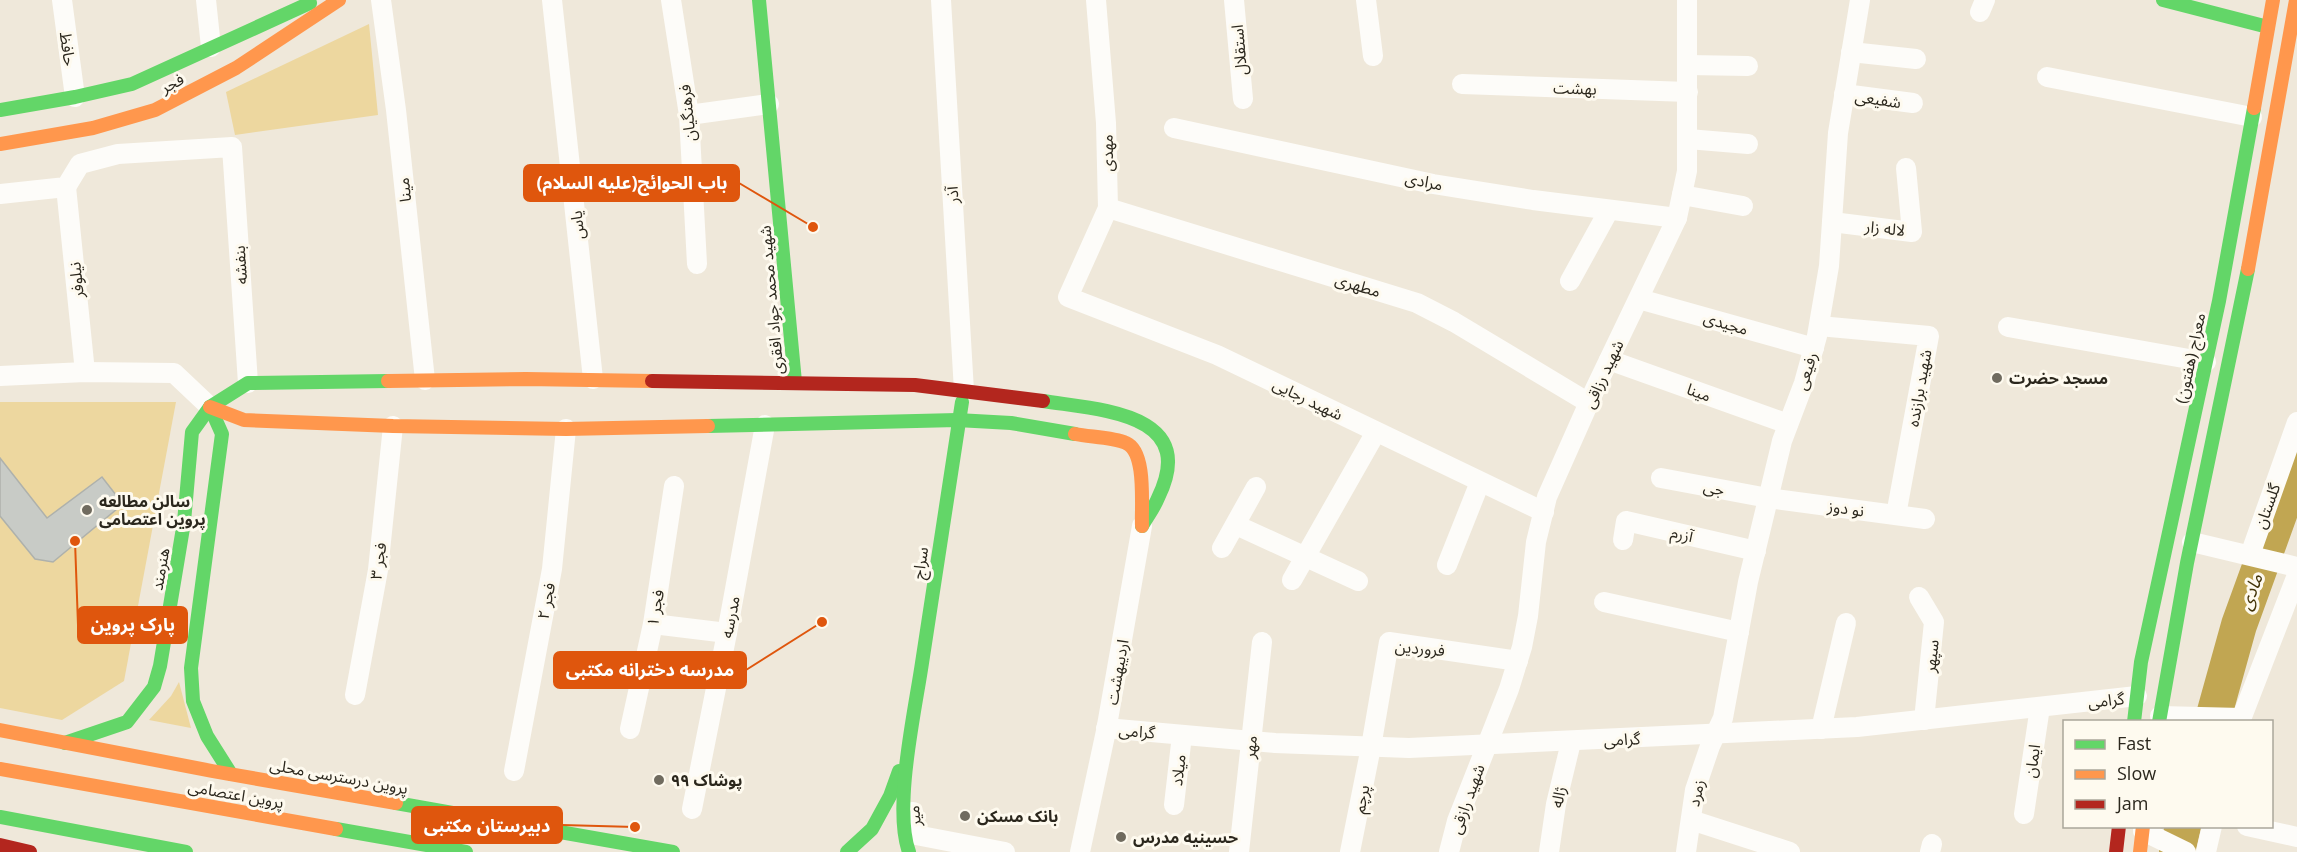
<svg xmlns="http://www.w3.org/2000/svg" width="2297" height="852" viewBox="0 0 2297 852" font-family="'Open Sans','Noto Sans Arabic',sans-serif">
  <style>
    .green { fill: #edd79f }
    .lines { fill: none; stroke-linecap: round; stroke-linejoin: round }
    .river { stroke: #c1a652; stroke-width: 36 }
    .building { fill: #c8cbc6; stroke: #aeb1ac; stroke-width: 1.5 }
    .street { stroke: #fdfcf9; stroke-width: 20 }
    .fast { stroke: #63d668; stroke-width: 14 }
    .slow { stroke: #ff974d; stroke-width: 14 }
    .jam { stroke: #b3261e; stroke-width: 14 }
    .poi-dot { fill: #706b5f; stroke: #fefaef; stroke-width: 2 }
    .labels { text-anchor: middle; stroke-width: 6; stroke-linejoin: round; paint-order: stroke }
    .street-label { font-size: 16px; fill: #2b271d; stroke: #fefaef }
    .poi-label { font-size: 16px; font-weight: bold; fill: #2b271d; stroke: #fefaef; text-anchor: start }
    .water-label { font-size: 18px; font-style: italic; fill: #433408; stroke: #fefaef }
    .leader { fill: none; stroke: #df560d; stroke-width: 2 }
    .callout-dot { fill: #df560d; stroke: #fefaef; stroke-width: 2 }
    .callout { fill: #df560d; stroke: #df560d; stroke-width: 2 }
    .callout-label { font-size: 18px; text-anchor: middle; font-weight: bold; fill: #fff }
  </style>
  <rect width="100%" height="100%" fill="#efe8da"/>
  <g class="green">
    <polygon points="369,24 378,115 235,135 226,92"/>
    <polygon points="0,402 176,402 124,681 62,720 0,708"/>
    <polygon points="179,682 191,728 149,720 171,696"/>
  </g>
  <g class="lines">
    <g class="river">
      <polyline points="2212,722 2239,625 2297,465"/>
      <polyline points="2177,852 2183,826"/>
    </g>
  </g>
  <polygon class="building" points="0,458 47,518 102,477 123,504 53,562 35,559 0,516"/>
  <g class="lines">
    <g class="street">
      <polyline points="62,0 75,97"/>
      <polyline points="206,0 211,47"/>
      <polyline points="381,0 396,110 425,380"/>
      <polyline points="552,0 593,379"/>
      <polyline points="671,0 689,115 697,264"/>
      <polyline points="941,0 964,391"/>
      <polyline points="1096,0 1106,123 1108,208 1068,297 1217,355 1544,512"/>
      <polyline points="1234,0 1243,99"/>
      <polyline points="1366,0 1373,56"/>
      <polyline points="1980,12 1985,0"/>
      <polyline points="1851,52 1916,59"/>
      <polyline points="1688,65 1748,66"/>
      <polyline points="2047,77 2252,117"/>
      <polyline points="1462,84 1688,92"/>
      <polyline points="1844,94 1913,103"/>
      <polyline points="689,115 769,104"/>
      <polyline points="1174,128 1433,184 1533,200 1677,218"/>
      <polyline points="1688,139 1748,144"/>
      <polyline points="66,187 85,372"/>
      <polyline points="0,194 66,187 80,164 118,154 232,147 248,383"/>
      <polyline points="1682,195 1743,206"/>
      <polyline points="1108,208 1417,303 1454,322 1589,403"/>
      <polyline points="1832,222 1912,232 1906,168"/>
      <polyline points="1570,281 1609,210"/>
      <polyline points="1639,299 1814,348"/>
      <polyline points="1819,326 1929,336 1896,515"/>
      <polyline points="2008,327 2206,362"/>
      <polyline points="1609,360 1788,424"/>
      <polyline points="0,376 85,372 174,373 210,407"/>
      <polyline points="1661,478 1768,498 1925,519"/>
      <polyline points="1236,525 1358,581"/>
      <polyline points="1623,540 1626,521 1756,551"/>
      <polyline points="2192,542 2297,567"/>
      <polyline points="1222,548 1256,487"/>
      <polyline points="2250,555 2297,422"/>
      <polyline points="1447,565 1480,482"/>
      <polyline points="1292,580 1376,432"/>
      <polyline points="1919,597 1934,622 1924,720"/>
      <polyline points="1604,602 1739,632"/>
      <polyline points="653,624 727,633"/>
      <polyline points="355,695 378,570 393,426"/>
      <polyline points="2160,716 2241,718"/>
      <polyline points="2240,722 2297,575"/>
      <polyline points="1106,728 1275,743 1409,748 1857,727 2137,696"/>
      <polyline points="630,729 653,624 674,486"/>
      <polyline points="1821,729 1846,623"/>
      <polyline points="514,771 552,569 566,429"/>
      <polyline points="1174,805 1182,735"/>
      <polyline points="692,809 727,633 765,425"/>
      <polyline points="913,812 916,835 1005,852"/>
      <polyline points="2024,814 2040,707"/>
      <polyline points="1691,820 1790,852"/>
      <polyline points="2247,826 2297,837"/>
      <polyline points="2143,831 2186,852"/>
      <polyline points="1080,852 1106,731 1142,526"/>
      <polyline points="1239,852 1262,642"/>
      <polyline points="1350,852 1371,747 1389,642 1518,661"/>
      <polyline points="1449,852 1457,821 1509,689 1522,647 1528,616 1536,542 1547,497 1595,389 1677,218 1687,171 1687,0"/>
      <polyline points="1549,852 1556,804 1571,742"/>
      <polyline points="1686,852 1695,790 1710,746 1723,718 1748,582 1782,441 1804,383 1817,336 1829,266 1838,133 1860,0"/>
      <polyline points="1930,852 1932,844"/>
      <polyline points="2206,852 2212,826"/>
    </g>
    <g class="fast">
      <polyline points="759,0 795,382"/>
      <polyline points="2163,0 2268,27"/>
      <polyline points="0,110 75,97 132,84 310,3"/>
      <path d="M1043,401C1099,410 1200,412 1158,498C1154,508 1147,517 1142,526"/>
      <polyline points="210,407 222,434 191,668 193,701 207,736 231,774"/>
      <polyline points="708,426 957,420 1011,423 1075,434"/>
      <polyline points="2134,722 2141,662 2219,301 2254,108"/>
      <polyline points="2159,722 2187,563 2248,269"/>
      <polyline points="65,743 127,722 154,687 160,666 184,522 192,432 210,407 248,383 388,381"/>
      <polyline points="396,803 673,852"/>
      <polyline points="0,817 186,852"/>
      <polyline points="336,829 466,852"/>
      <polyline points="847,852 872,829 890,796 899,771"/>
      <path d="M909,852C893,808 915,711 922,663C935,576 949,489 962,402"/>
    </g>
    <g class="slow">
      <polyline points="2254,108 2273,0"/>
      <polyline points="0,144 93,128 155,110 236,68 339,0"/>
      <polyline points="2248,269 2296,0"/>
      <polyline points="388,381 526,379 652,381"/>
      <polyline points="210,407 244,420 393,426 566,429 708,426"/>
      <path d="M1075,434C1089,437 1113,437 1126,443C1147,452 1141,506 1142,526"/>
      <polyline points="0,730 212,771 396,803"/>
      <polyline points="0,769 336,829"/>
      <polyline points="2140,852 2143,826"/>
    </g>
    <g class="jam">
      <polyline points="652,381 915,385 1043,401"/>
      <polyline points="0,845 30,852"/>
      <polyline points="2116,852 2119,826"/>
    </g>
  </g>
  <g class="poi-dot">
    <circle cx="1997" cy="378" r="6"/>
    <circle cx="87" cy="510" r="6"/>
    <circle cx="659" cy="780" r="6"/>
    <circle cx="965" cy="816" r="6"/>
    <circle cx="1121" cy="837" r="6"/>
  </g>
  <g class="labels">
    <g class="street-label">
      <text transform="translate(68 49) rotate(82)" y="6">حافظ</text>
      <text transform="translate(1239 50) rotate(-95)" y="6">استقلال</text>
      <text transform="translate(172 83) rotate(-28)" y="6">فجر</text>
      <text transform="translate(1575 88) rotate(2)" y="6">بهشت</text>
      <text transform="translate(1878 99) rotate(8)" y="6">شفیعی</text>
      <text transform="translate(687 113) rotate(-96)" y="6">فرهنگیان</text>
      <text transform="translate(1107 153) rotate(-91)" y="6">مهدی</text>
      <text transform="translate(1424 181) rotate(11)" y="6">مرادی</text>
      <text transform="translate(404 190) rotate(-96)" y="6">مینا</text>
      <text transform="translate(952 195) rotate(-93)" y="6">آذر</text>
      <text transform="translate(577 225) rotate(-96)" y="6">یاس</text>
      <text transform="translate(1885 228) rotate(6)" y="6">لاله زار</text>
      <text transform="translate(240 265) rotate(-94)" y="6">بنفشه</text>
      <text transform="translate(76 280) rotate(-96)" y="6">نیلوفر</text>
      <text transform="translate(1358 285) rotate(17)" y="6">مطهری</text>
      <text transform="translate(771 300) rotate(-95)" y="6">شهید محمد جواد افقری</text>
      <text transform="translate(1726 323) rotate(16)" y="6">مجیدی</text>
      <text transform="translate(2190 358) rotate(-78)" y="6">معراج (هفتون)</text>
      <text transform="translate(1806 371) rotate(-73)" y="6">رفیعی</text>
      <text transform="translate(1603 374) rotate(-65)" y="6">شهید رزاقی</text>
      <text transform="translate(1919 388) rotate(-80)" y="6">شهید برازنده</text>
      <text transform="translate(1699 392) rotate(20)" y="6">مینا</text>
      <text transform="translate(1308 399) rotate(26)" y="6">شهید رجایی</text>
      <text transform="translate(1714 488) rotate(11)" y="6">جی</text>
      <text transform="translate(2267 506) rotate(-70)" y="6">گلستان</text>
      <text transform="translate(1846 508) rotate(8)" y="6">نو دوز</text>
      <text transform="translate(1682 534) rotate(13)" y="6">آزرم</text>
      <text transform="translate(378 561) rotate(-82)" y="6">فجر ۳</text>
      <text transform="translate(920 563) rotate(-82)" y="6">سراج</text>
      <text transform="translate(160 569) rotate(-80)" y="6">هنرمند</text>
      <text transform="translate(546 601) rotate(-79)" y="6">فجر ۲</text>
      <text transform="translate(655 608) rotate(-80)" y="6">فجر ۱</text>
      <text transform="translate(730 617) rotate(-79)" y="6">مدرسه</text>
      <text transform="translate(1420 648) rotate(5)" y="6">فروردین</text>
      <text transform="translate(1931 656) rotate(-84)" y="6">سپهر</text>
      <text transform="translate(1117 672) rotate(-80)" y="6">اردیبهشت</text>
      <text transform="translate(2106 700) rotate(-6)" y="6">گرامی</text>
      <text transform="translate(1137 731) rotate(5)" y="6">گرامی</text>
      <text transform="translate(1622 739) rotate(-3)" y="6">گرامی</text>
      <text transform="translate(1250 747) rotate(-84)" y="6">مهر</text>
      <text transform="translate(2032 761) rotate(-82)" y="6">ایمان</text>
      <text transform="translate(1178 770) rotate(-83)" y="6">میلاد</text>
      <text transform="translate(339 776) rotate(10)" y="6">پروین درسترسی محلی</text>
      <text transform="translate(1696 793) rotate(-77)" y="6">زمرد</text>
      <text transform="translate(236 794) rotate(10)" y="6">پروین اعتصامی</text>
      <text transform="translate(1558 797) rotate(-78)" y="6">ژاله</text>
      <text transform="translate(1361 799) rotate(-79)" y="6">پرچم</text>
      <text transform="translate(1467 799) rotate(-70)" y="6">شهید رازقی</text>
      <text transform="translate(914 816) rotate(-95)" y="6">میر</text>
    </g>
    <g class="poi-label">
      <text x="2009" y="384">مسجد حضرت</text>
      <text x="99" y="507">سالن مطالعه<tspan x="99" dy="18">پروین اعتصامی</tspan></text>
      <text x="671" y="786">پوشاک ۹۹</text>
      <text x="977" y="822">بانک مسکن</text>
      <text x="1133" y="843">حسینیه مدرس</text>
    </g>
    <g class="water-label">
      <text transform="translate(2251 592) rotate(-70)" y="6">مادی</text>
    </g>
  </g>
  <path class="leader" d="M813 227L739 183M75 541L78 625M822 622L746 670M635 827L562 825"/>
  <g class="callout-dot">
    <circle cx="813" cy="227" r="6"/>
    <circle cx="75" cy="541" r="6"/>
    <circle cx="822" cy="622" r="6"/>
    <circle cx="635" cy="827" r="6"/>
  </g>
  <g class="callout">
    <rect x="524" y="165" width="215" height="36" rx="6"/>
    <rect x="78" y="607" width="109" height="36" rx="6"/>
    <rect x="554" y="652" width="192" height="36" rx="6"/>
    <rect x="412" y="807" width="150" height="36" rx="6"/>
  </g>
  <g class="callout-label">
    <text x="632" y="189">باب الحوائج(علیه السلام)</text>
    <text x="133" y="631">پارک پروین</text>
    <text x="650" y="676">مدرسه دخترانه مکتبی</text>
    <text x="487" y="832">دبیرستان مکتبی</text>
  </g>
  <rect x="2063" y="720" width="210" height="108" fill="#fefaef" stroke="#aaa69b" stroke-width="1.5"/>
  <rect x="2075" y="740" width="30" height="9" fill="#63d668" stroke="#aaa69b" stroke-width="1.5"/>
  <text x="2117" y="750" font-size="18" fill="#2b271d">Fast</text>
  <rect x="2075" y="770" width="30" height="9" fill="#ff974d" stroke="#aaa69b" stroke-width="1.5"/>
  <text x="2117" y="780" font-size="18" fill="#2b271d">Slow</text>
  <rect x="2075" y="800" width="30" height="9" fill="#b3261e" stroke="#aaa69b" stroke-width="1.5"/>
  <text x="2117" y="810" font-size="18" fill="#2b271d">Jam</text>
</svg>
